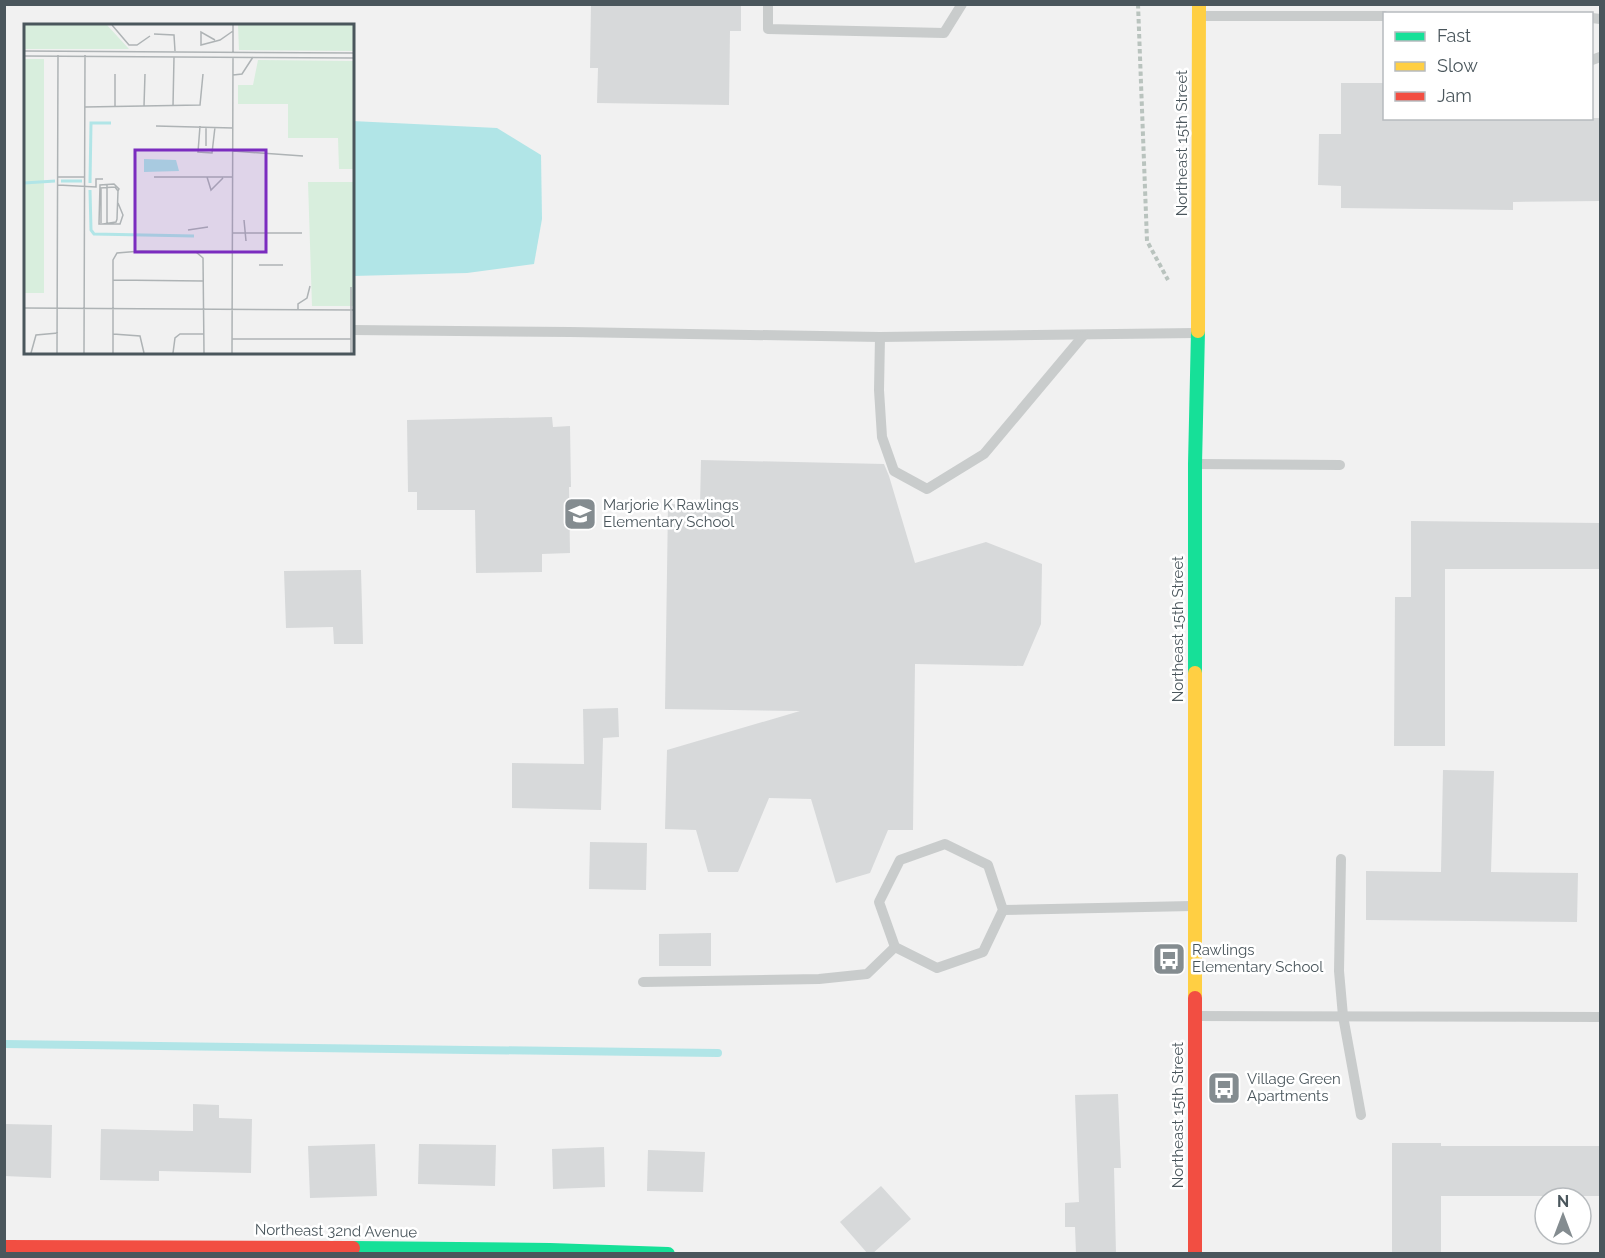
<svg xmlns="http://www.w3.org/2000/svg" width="1605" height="1258" viewBox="0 0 1605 1258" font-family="Raleway,sans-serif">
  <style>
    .water { fill: #b1e5e7 }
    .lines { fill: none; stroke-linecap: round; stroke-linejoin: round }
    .stream { stroke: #b1e5e7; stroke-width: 8 }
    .building { fill: #d7d9da }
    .path { stroke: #b9c3be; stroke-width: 4; stroke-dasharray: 4.5 3; stroke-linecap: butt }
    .lane { stroke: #c9cccc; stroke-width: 10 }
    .fast { stroke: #16e098; stroke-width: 14 }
    .slow { stroke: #ffcf43; stroke-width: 14 }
    .jam { stroke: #f24e42; stroke-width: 14 }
    .labels { text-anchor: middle; stroke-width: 5; stroke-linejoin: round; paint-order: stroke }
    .street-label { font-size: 15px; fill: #4a565c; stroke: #fff }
    .poi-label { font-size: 15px; fill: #4a565c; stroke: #fff; text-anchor: start }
    .inset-river { fill: none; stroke: #b1e5e7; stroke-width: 3 }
    .inset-road { fill: none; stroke: #aeb3b5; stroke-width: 1.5 }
    .view { fill: #7b2cbf; fill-opacity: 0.15; stroke: #7b2cbf; stroke-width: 3 }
    .inset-edge { fill: none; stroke: #4a565c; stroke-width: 3 }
  </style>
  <rect width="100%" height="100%" fill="#f1f1f1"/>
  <polygon class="water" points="352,121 497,128 541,155 542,219 534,264 467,273 353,276"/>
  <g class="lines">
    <polyline class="stream" points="4,1044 718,1053"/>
  </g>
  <g class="building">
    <polygon points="591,4 741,4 741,31 730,31 729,105 597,103 598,68 590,68"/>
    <polygon points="1341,83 1384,83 1384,118 1600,118 1600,201 1513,202 1513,210 1341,208 1341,186 1318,185 1319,134 1341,134"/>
    <polygon points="552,417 553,427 570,426 571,487 569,487 570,553 542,554 542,572 476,573 475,510 417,510 417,492 408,492 407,420"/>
    <polygon points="701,460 884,464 889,476 915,563 986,542 1042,564 1041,624 1023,666 915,664 913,830 888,830 870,873 836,883 811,799 769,798 738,872 708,872 696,830 665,829 667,750 800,711 665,709 668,504 700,505"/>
    <polygon points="1411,521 1600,523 1600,569 1445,569 1445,746 1394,746 1395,597 1411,597"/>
    <polygon points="361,570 363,644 334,644 333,627 286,628 284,571"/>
    <polygon points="618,708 619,737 603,738 601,810 512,808 512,763 584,764 583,709"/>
    <polygon points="1443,770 1494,771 1491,872 1578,873 1577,922 1366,920 1366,871 1441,872"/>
    <polygon points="590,842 647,843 646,890 589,889"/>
    <polygon points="711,933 711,966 659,966 659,934"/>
    <polygon points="1118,1094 1121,1168 1114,1168 1116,1254 1076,1254 1075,1227 1065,1227 1065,1203 1079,1202 1075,1095"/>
    <polygon points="193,1104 219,1105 219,1118 252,1119 251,1173 159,1171 159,1181 100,1180 101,1129 193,1131"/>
    <polygon points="4,1124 52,1125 51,1178 4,1176"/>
    <polygon points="1392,1143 1441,1143 1441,1146 1600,1146 1600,1196 1441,1196 1441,1254 1392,1254"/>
    <polygon points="375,1144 377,1196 310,1198 308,1146"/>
    <polygon points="419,1144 496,1145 495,1186 418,1184"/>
    <polygon points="604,1147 605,1187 553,1189 552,1149"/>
    <polygon points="648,1150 705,1152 703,1192 647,1191"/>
    <polygon points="881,1186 911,1219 872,1254 868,1254 840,1222"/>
  </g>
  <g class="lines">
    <polyline class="path" points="1138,4 1147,241 1168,280"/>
    <g class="lane">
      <polyline points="768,4 768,29 944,33 962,4"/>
      <polyline points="1202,16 1384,16"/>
      <polyline points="1592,18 1600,19"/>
      <polyline points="1592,60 1600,57"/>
      <polyline points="352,330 570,332 880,337 1195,333"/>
      <polyline points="880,337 879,390 882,437 894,471 927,489 984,454 1083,336"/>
      <polyline points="1198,464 1340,465"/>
      <polygon points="945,844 988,865 1003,910 983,952 937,968 895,947 879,902 900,860"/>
      <polyline points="1341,859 1339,971 1343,1016 1361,1115"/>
      <polyline points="1003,910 1192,906"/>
      <polyline points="643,982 819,979 867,974 895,947"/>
      <polyline points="1196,1016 1600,1017"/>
    </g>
    <g class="fast">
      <polyline points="1195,673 1195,464 1198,331"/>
      <polyline points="353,1248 550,1250 668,1254"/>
    </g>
    <g class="slow">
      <polyline points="1198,331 1199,4"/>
      <polyline points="1195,673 1195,998"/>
    </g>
    <g class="jam">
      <polyline points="1195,998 1195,1254"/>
      <polyline points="4,1247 353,1248"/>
    </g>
  </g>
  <defs>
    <g id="school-square" transform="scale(1.725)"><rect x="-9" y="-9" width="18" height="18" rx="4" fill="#848c90" stroke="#fff"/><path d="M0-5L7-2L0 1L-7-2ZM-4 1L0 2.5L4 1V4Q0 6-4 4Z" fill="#fff"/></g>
    <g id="bus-square" transform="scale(1.725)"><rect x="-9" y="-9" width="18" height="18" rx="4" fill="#848c90" stroke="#fff"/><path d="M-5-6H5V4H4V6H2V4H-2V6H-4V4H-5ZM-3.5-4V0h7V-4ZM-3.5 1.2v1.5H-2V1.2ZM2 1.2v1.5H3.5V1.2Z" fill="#fff"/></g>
  </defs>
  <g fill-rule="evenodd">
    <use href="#school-square" x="580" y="514"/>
    <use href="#bus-square" x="1169" y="959"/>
    <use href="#bus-square" x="1224" y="1088"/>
  </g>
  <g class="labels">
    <g class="street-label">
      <text transform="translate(1182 143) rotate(-90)" y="5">Northeast 15th Street</text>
      <text transform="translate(1178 629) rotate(-90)" y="5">Northeast 15th Street</text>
      <text transform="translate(1178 1115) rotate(-90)" y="5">Northeast 15th Street</text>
      <text transform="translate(336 1231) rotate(1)" y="5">Northeast 32nd Avenue</text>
    </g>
    <g class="poi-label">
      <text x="603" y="510">Marjorie K Rawlings<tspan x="603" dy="17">Elementary School</tspan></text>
      <text x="1192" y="955">Rawlings<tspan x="1192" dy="17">Elementary School</tspan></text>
      <text x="1247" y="1084">Village Green<tspan x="1247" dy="17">Apartments</tspan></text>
    </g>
  </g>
  <g transform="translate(24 24)">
    <rect width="330" height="330" fill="#f1f1f1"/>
    <path d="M0,1H83L105,25H0ZM214,1H330V27L215,26ZM0,35H20V269H0ZM234,36L330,37V145H315L314,114H264V80H214V61H229ZM284,158H330V282H288Z" fill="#d8eedd"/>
    <path d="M120,135L152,136L155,147L120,148Z" fill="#b1e5e7"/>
    <path class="inset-river" d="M37,157H58M0,159L31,157M66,159L67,99H87M66,166L67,206L70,210L170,212"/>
    <path class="inset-road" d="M88,1L105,21H113L126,12M209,1V28M130,10L150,11L151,27M191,16L177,8V21L196,16L209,7M0,27L330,29M0,32L330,34M91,50V83M209,51L218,50L229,33M120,82L121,50M149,82L150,33M61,83L176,81L179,50M132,102L209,104M176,102L174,128L188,129L191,103M182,122V103M209,127L279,132M34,153H61M130,153H209M183,153L187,166L199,154M34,161L72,163V155H79M76,164L91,163L94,167M77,164V199M220,196L222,217M79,200L92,198L93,195L94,167L95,165L90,160L76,161L75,200H96L99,191L94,179M83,200V160M164,206L184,203M208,209H278M235,241H259M89,256L179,257M0,284L330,286M274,285V280L283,274L286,262M89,310L116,312L120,329M208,315H327M7,329L12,311L34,309M33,329L34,31M60,329L61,31M89,329V236L93,229L117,227L172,228L179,234L180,329M149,329L151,314L156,310H180M208,329L209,34M327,329V263"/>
    <path class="view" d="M111,126H242V228H111Z"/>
    <rect width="330" height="330" class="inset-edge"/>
  </g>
  <rect width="1605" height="1258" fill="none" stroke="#4a565c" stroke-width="12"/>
  <rect x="1383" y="12" width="210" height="108" fill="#ffffff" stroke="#b7bbbe" stroke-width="1.5"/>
  <rect x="1395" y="32" width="30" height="9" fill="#16e098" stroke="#b7bbbe" stroke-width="1.5"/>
  <text x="1437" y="42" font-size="18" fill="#4a565c">Fast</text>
  <rect x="1395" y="62" width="30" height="9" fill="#ffcf43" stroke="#b7bbbe" stroke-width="1.5"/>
  <text x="1437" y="72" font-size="18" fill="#4a565c">Slow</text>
  <rect x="1395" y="92" width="30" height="9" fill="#f24e42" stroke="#b7bbbe" stroke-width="1.5"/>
  <text x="1437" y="102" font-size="18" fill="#4a565c">Jam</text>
  <g transform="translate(1563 1216)"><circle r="28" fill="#ffffff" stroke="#b7bbbe" stroke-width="1.5"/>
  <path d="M0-4.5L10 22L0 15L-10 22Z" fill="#848c90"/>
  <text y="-9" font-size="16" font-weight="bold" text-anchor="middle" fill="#4a565c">N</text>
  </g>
</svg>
